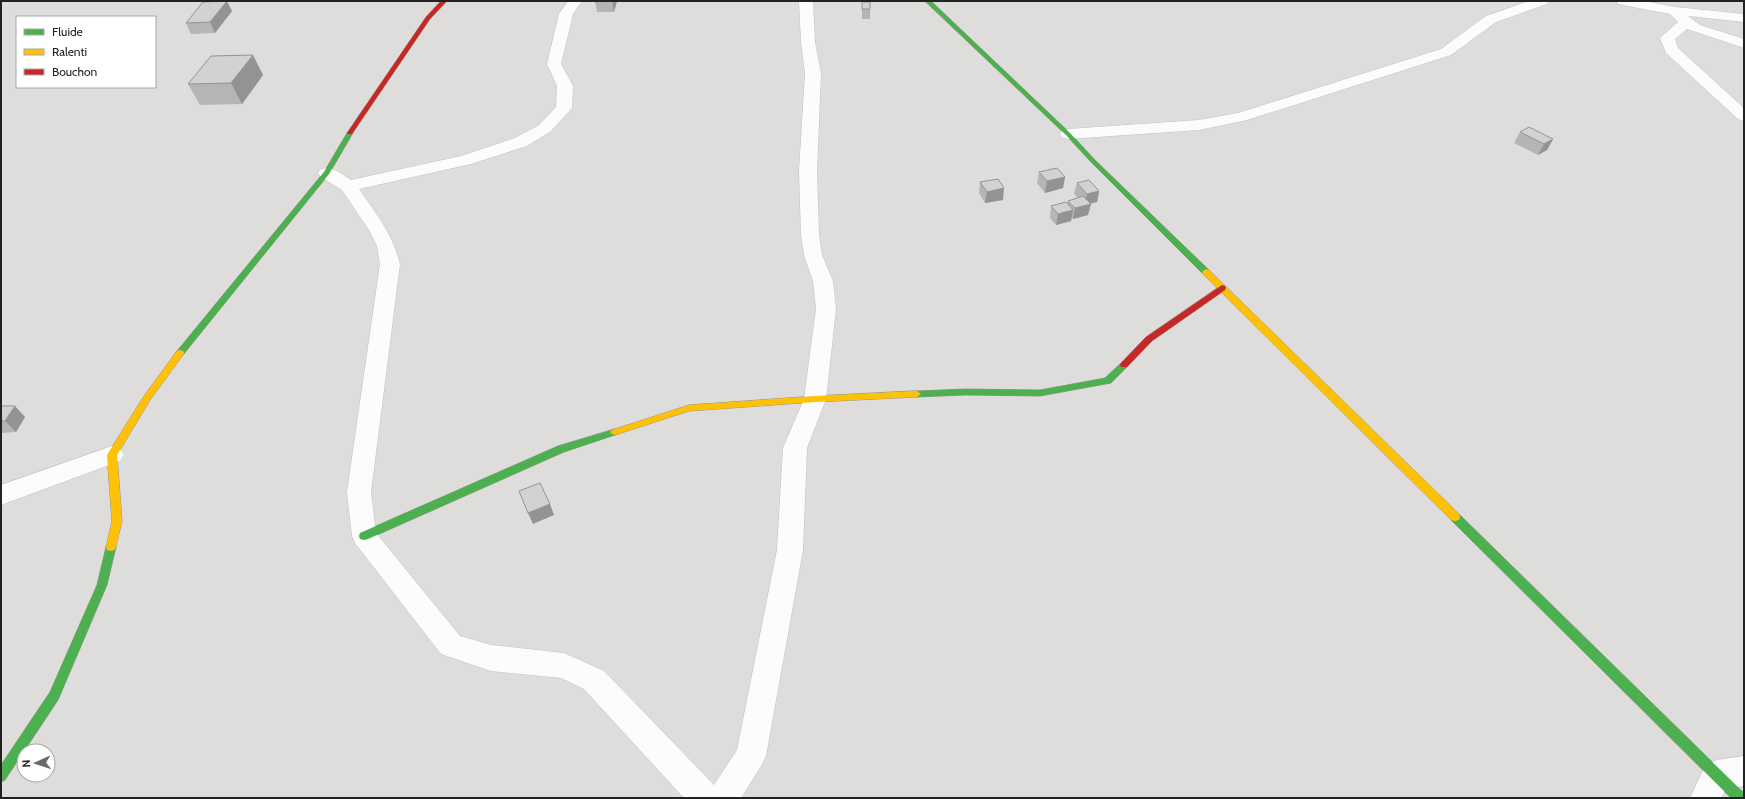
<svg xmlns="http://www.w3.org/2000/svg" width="1745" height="799" font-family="Cabin,sans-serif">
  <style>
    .residential { fill: #dfdddc; fill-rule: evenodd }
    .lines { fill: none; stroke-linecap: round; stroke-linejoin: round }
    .street-casing { stroke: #c3c2c1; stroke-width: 1 }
    .fast-casing { stroke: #989685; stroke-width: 1 }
    .slow-casing { stroke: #989685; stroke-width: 1 }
    .jam-casing { stroke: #989685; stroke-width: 1 }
    .street { fill: #fdfcfc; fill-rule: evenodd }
    .fast { fill: #4caf50; fill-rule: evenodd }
    .slow { fill: #ffc107; fill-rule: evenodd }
    .jam { fill: #c62828; fill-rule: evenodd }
    .wall { fill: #b6b5b3 }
    .shaded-wall { fill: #949392 }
    .building { fill: #d4d2d0; stroke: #949392 }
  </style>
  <rect width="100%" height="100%" fill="#f0edeb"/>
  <!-- residential -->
  <path class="residential" d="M1,1H1744V798H1ZM17,17H155V87H17ZM24,751H48V775H24Z"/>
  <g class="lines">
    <defs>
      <g id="street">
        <path d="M568,1H582L573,14L561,64L573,86L572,108L551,131L527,146L471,164L359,189C377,215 392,233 400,264L371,492L376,533L460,636L491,645L564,653L604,671L714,785L737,750L777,550L783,448L804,399L816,309L813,281L804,255L801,235L799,171L805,73L801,42L799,1H813L815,42L821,73L817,171L819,235L822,255L833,281L836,309L826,399L807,448L803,550L766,756L761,766L741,798H684L584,689L561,678L491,671L441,654L355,543L352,536L347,492L380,264L377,246L369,230L342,190L321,177L318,173L321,169C333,166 341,174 351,180L461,156L515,138L539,125L556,107L557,86L547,64L559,14Z"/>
        <polygon points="1529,1 1549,1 1547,4 1496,22 1451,55 1247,120 1199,130 1068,139 1062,137 1060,134 1062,131 1068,129 1199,120 1238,113 1441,49 1486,16"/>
        <polygon points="1616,1 1644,1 1675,7 1744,14 1744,22 1688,16 1700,25 1744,39 1744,48 1687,29 1675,39 1678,48 1744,108 1744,121 1738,119 1666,53 1660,38 1678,22 1670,14 1623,5 1618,4"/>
        <polygon points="112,446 120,449 124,455 120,461 1,505 1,485"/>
        <polygon points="1744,756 1744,786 1726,788 1721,798 1690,798 1706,764 1717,760"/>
      </g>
      <g id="fast">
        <polygon points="925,1 931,1 1070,133 1095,160 1209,270 1210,272 1209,274 1203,274 1091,162 1066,135"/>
        <polygon points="350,131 353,133 329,174 183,355 177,355 176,353 177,351 324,172 347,133"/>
        <polygon points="1124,362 1128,365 1127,367 1111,383 1040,396 965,395 917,397 913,394 917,391 965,389 1040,390 1105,378 1121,363"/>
        <polygon points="615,429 618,430 620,432 618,434 564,452 368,539 364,540 360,539 359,536 360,533 558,446"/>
        <polygon points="1455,513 1459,514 1744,793 1744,798 1731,798 1451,520 1450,517 1451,514"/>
        <polygon points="111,543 115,544 116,547 107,585 58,700 5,780 1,782 1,765 50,692 97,585 106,547 107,544"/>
      </g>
      <g id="slow">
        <polygon points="1206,269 1209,270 1459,514 1460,517 1459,520 1455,521 1451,520 1203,274 1202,272"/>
        <polygon points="180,350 183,351 184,353 183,355 150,400 117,455 122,521 115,550 111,551 107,550 106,547 112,521 107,455 144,396 177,351"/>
        <polygon points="917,391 921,394 917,397 815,402 689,411 615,435 612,434 610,432 612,430 689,405 815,396"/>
      </g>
      <g id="jam">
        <polygon points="441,1 447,1 430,19 352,134 348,134 347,133 426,17"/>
        <polygon points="1222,285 1225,286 1226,288 1225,290 1152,341 1127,367 1121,367 1120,365 1121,363 1146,337"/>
      </g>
    </defs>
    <!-- street casing -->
    <use href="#street" class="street-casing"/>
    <!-- fast casing -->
    <use href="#fast" class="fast-casing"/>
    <!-- slow casing -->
    <use href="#slow" class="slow-casing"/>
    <!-- jam casing -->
    <use href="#jam" class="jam-casing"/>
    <!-- street -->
    <use href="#street" class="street"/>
    <!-- fast -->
    <use href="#fast" class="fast"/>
    <!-- slow -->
    <use href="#slow" class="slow"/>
    <!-- jam -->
    <use href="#jam" class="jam"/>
  </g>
  <!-- wall -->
  <g class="wall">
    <polygon points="595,1 617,1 614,12 597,12"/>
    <rect x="862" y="2" width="8" height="17"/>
    <polygon points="232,11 215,33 191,34 186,23"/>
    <polygon points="263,75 242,104 200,105 188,84"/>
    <polygon points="1520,132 1553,139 1547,150 1538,155 1514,143"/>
    <polygon points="1039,172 1065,177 1063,188 1045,193 1037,183"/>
    <polygon points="980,182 1003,200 985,203 979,193"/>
    <polygon points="1077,183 1099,191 1097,202 1090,203 1088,215 1073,219 1072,218 1071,221 1056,225 1050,218 1051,206 1067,204 1068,201 1078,198 1074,194"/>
    <polygon points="1,406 25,417 16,432 1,433"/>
  </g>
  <!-- shaded-wall -->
  <g class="shaded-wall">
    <polygon points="227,1 232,11 215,33 210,22"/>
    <polygon points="612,1 617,1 614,12"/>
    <polygon points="253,55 263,75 242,104 231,83"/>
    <polygon points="1553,139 1547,150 1538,155 1544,144"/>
    <polygon points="1065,177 1063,188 1045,193 1047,181"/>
    <polygon points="1004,188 1003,200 985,203 987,192"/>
    <polygon points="1099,191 1097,202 1084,205 1087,194"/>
    <polygon points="1091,204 1088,215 1073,219 1075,208"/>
    <polygon points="1073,210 1071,221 1056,225 1058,214"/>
    <polygon points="15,406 25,417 16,432 5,421"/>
    <polygon points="550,504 554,515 533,524 528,513"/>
  </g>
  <!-- building -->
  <g class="building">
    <polygon points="227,1 210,22 186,23 203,2"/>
    <polygon points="595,1 612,1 595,2"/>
    <rect x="862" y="2" width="8" height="7"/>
    <polygon points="253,55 231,83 188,84 211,56"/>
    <polygon points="1529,127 1553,139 1544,144 1520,132"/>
    <polygon points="1057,168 1065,177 1047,181 1039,172"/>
    <polygon points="998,179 1004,188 987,192 980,182"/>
    <polygon points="1089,180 1099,191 1087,194 1077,183"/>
    <polygon points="1083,196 1091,204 1075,208 1068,201"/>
    <polygon points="1066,202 1073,210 1058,214 1051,206"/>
    <polygon points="1,406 15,406 5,421 1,421"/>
    <polygon points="540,483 550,504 528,513 519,491"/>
  </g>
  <!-- border -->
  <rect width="1745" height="799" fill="none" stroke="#222222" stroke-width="4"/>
  <!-- legend -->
  <rect x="16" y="16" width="140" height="72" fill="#ffffff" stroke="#a7a7a7"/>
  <rect x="24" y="29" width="20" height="6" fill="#4caf50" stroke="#a7a7a7"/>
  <text x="52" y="36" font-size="12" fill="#222222">Fluide</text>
  <rect x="24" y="49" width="20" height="6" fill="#ffc107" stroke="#a7a7a7"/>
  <text x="52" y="56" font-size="12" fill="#222222">Ralenti</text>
  <rect x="24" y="69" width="20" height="6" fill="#c62828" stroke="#a7a7a7"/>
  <text x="52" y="76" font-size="12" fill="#222222">Bouchon</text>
  <!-- north arrow -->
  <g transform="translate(36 763) rotate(267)"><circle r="19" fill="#ffffff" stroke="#a7a7a7"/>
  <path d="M0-3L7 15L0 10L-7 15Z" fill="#6a6968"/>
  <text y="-6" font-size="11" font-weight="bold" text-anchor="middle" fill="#222222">N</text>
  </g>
</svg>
